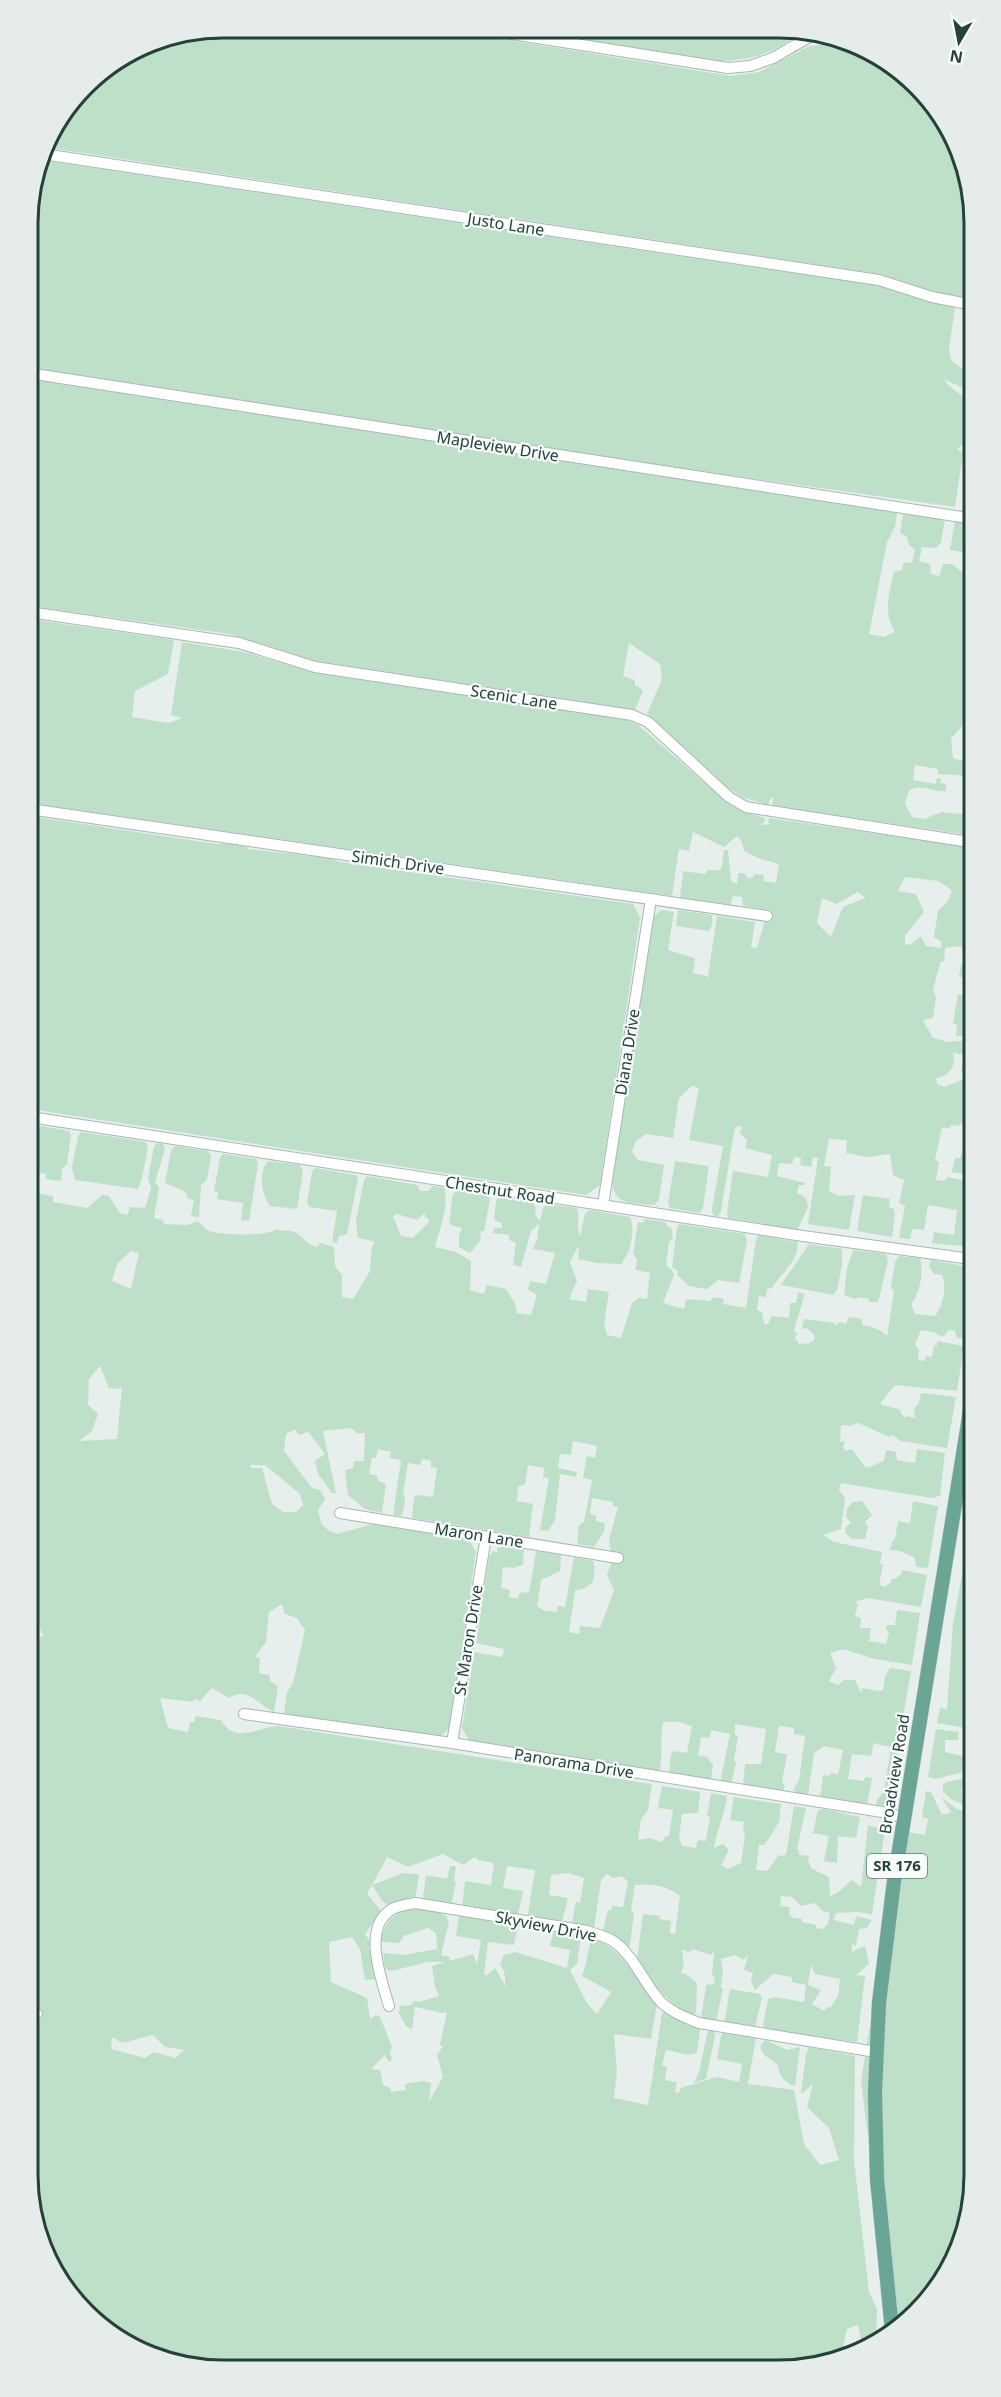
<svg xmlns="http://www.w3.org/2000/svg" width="1001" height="2397" font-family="'Noto Sans',sans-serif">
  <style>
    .green { fill: #bfe0c8; fill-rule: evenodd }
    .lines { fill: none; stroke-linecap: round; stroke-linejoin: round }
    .minor-casing { stroke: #a8b8b2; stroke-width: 12 }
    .major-casing { stroke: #c2cac8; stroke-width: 15 }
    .minor { stroke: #fff; stroke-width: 10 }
    .major { stroke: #6aa596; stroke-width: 14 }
    .labels { text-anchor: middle; stroke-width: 4.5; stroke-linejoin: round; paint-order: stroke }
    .shield { fill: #f7fbf9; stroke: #637a73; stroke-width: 1.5 }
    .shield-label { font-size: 15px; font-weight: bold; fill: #24423a }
    .street-label { font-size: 16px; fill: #24423a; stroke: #f7fbf9 }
    .rim { fill: none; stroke: #24423a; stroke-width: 3 }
  </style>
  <rect width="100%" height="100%" fill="#e6efeb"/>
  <!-- green -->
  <g class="green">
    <polygon points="223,27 433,28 731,76 759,72 809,46 828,44 869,50 916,84 967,172 968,298 939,293 879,274 44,147 47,136 93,76 148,42"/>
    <path d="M518,29L802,31H803C775,53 752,61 716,61Z"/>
    <polygon points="41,160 751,267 841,280 853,279 855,282 871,284 955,308 949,349 951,361 960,367 968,369 968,388 963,388 944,379 948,385 968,400 968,440 957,449 963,453 955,507 700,471 697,472 661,465 660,474 639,462 244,401 241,405 227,401 226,398 28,367 27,210"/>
    <path d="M28,379L897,512L895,527L887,542L869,634L884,637L895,632C883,612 889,594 894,572L902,570L904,562L912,563L915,550L909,545L907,537L900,533L903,514L945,519L941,543L936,548L922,547L919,561L930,564L931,574L939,576L943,564H952L969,577V723L966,721L951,739L953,758L969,763V776L938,774V769L915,765L913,780L936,784L937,778L941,779L940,783L946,784V791C932,793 926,783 909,790L905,803L912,817L924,819L942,812L969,815V835L772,806L773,799L771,797L768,805L742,797L725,786L647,714L662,679L660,664L629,643L623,676L635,680V685L643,690L635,710L316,661L230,634L29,606Z"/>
    <polygon points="955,521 968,523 969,550 961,552 950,550"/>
    <path d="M29,619L174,640L168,674L135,691L132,717L168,723L183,718L171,715L182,642L244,652L315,673L623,719L637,724L730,805L746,813L765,818L764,823L758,825L772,824L768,823L769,818L969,847L970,987L962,985L963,978L959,976L961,966L970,954L960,946L945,948L944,961H941L933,990L936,997L933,1018L923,1020L933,1038L948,1042L970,1040V1074L961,1072L964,1055L953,1053C957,1065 949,1077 936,1078L937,1084L944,1087L965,1079L970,1083V1175L952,1172L955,1158H960L965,1142L966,1125L960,1123L959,1126L951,1125L950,1129L942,1127L935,1160L939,1162L936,1180L944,1181L948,1177L971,1182V1247L932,1243L934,1232L954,1235L957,1210L928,1205L924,1230L912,1229L910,1239L899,1238L905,1206L899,1203L904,1180L893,1175L890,1154L867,1157L846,1153L847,1140L829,1139L824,1166L831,1167L829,1191L839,1196L855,1195L849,1230L808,1224L818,1158L813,1157L811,1167L800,1165L801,1158L794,1157L792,1164L779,1163L777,1176L805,1183L804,1185H799L797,1193L806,1198L808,1207L798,1229L728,1218L727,1212L733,1171L768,1177L772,1155L745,1148L747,1140L740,1133L742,1126L735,1127L721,1211L718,1217L713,1215L712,1209L723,1146L689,1140L699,1088L692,1086L679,1098L673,1138L646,1134L636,1141L632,1152L638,1160L664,1165L659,1199L655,1205C635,1203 615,1207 612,1183L653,917L661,910L674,912L668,950L695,958L693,973L707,976V982L717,916L755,922L751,947L757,948L765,920L770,919L769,910L743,906L742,897L733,896L730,905L680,898L683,871L705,874L707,870H721L724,850H728L731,881L737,884L738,873H745L747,878L753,877L754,874L764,875L763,881L776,883L779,864L758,858L744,851L741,840L737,836L724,847L693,832L689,851L679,849L672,896L29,803ZM905,877L938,881L952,890L948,901L938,911L934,937L941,941V948L926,946L921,936L911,944L905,945V936L924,912L916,894L898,891ZM858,892L865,898L843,907L831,937L817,923L822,898L836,904Z"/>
    <polygon points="29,816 217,844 244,842 248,849 329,858 340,862 633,904 640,918 600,1185 586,1195 30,1109"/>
    <polygon points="678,910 712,915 712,925 709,931 676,926"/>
    <polygon points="958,994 965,996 970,1000 970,1033 962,1036 956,1036 957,1025 953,1024"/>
    <polygon points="41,1126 69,1131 71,1135 67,1164 62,1169 61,1181 46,1179 46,1174 30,1171 37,1129"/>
    <polygon points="81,1132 146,1142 148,1147 142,1178 138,1189 75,1180 72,1168 78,1136"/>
    <path d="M157,1143L163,1144L165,1149L155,1182L159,1188L154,1218L163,1220L164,1224L188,1225L198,1221C201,1224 205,1229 209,1231C221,1235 267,1237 276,1229C283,1232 289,1229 296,1233C304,1237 307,1245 317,1247L320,1243L334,1247L335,1266L342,1275V1297L353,1299L370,1271L372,1245L375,1244L373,1241L358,1238L356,1221L364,1180L367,1176L417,1185L420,1191H429L432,1186L444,1188C450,1205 439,1230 435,1247L456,1252L471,1261L470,1290L484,1294L487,1285L506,1289L515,1304L517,1313L531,1315L537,1295L528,1290L530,1281L546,1284L555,1253L533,1249L537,1240L539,1224L531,1231L521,1267L513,1265L516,1243L509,1240V1235L493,1233L494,1228H502V1223L494,1220L496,1201L499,1197L533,1202L536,1208L535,1215L540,1221L543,1208L547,1204L577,1208C580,1218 576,1227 580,1236L585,1214L589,1210L630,1217C634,1225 632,1241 629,1251C627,1255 624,1258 622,1264L597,1263L578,1259L579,1245L570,1262L577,1281L569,1299L586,1302L588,1289L609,1292L604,1324L607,1335L621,1338L632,1303L639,1298L647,1299L650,1273L635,1270L637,1260L633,1253L638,1222L642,1223L645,1219L665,1222L668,1227H671L673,1238L669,1242L666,1265L672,1270L674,1275L663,1303L684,1309L686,1299L710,1301L713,1297L724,1299L723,1304L746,1308L756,1240L758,1235L797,1242C801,1259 780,1274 772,1288L767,1289L766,1297L759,1296L757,1310L762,1312L764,1324H768L772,1316L789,1318L790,1303H796L798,1292L804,1294C802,1308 796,1319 794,1332L798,1333L795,1338L799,1344L803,1343L807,1345L815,1339L814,1334L806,1328L802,1329L804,1319L835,1323V1326L840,1322L846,1324L849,1317L862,1319V1325C873,1327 880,1329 887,1336L894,1292L891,1287L895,1262L899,1256L920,1258C924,1272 920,1293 911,1304L915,1314L935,1316C943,1305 947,1289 942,1275L934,1274L929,1267L931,1260L965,1266L971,1270V1306L965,1339L957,1338L955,1331L949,1330L944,1336L937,1335V1333L921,1330L915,1344L919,1351L918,1360L925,1361L926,1356L932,1357L934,1345L937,1346V1341L964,1346L957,1391L895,1385L881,1402V1405L899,1409L904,1418L906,1416L915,1418L914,1408L919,1403L921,1393L956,1397L947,1448L900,1441L893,1435L890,1437C877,1433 869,1426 857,1423L851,1426L842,1425L841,1427L840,1441L845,1442L843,1447L845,1451L852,1449L866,1468L884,1461L886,1451L888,1450L896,1452L897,1460L915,1463L917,1449L945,1453L940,1496L931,1498L841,1483L839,1490L845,1498L841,1529L823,1535L834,1542L882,1552L880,1563L883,1564L879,1585L886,1587L887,1584H890L891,1579H895L902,1573V1570L927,1575L921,1607L868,1598L854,1602L858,1604L855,1616L861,1618L860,1628H871L869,1641L886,1644L889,1632L886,1630L887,1625H895L897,1610L920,1613L912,1665L875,1659L843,1649L830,1653L836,1668L829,1681L838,1685L844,1680H855L861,1693L862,1688L879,1691L883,1690L885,1677L890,1668L911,1671L888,1805L876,1806L877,1800L884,1791L891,1747L876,1744L874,1742L871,1756L852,1754L848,1779L864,1781L865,1777L872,1778L867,1805L820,1798L823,1775L830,1776L831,1773L838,1774L843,1750L824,1746L814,1753L808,1796L795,1794L794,1788L799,1780L805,1736L794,1734V1728L779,1726L775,1752L787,1754L782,1782L785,1786L782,1792L743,1786L745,1764H761L766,1729L735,1724V1735L738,1736L734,1760L736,1763L731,1785L720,1783L730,1734L711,1730L710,1738L701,1737L698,1755L707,1757L713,1765L711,1781L669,1774L671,1754L674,1751L687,1753L692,1726L679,1722H663C660,1740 663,1756 659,1773L469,1741L462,1728L474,1652L502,1657L504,1649L476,1643L489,1557L493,1551L498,1553L497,1548L504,1546L524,1549L523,1565L513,1568L503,1567L501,1588L510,1590L509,1597L518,1599L520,1592L529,1593L536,1551L561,1555L560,1571L541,1580L537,1606L545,1611L557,1612L558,1606L565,1607L574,1557L593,1561L595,1567L593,1582L585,1588L575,1591L569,1632L579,1634L580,1626L600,1628L614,1590L607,1575L615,1552L611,1551L609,1540L618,1507L613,1506V1502L592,1498L590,1514L596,1516V1521L605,1523L604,1532L594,1547L577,1544L579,1525L584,1522L592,1480L583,1478L587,1456L595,1458L597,1446L573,1441L571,1455L560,1454L558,1468L577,1472L576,1477L560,1474L555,1520L548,1531L540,1530L549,1478L543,1477L544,1468L528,1465L525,1484L518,1487L517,1501L533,1504L529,1537L412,1518L414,1497L418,1495L433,1497L437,1468L431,1467V1461L422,1459L420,1465L408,1463L403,1493C407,1499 404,1509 401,1516L393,1515L401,1460L390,1458L391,1452L378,1449L376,1458H372L369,1474L377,1476L378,1481L386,1484L382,1513L365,1509L348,1495L345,1470L353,1468L354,1461H364L365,1433H357L351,1428L323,1431L336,1493H332L318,1474L315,1461L325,1454L308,1432L299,1435L295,1429L286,1434L284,1451L312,1488L320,1490L325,1499L318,1510L321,1523L328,1530L337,1534L373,1524L459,1538L471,1543L476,1552L450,1726C445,1734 441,1737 431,1737L284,1714L287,1692L293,1683L305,1630L297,1618L285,1614L282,1604L269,1612L266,1642L255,1657L260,1658L259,1673L270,1675V1681L278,1686L274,1712C259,1705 247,1686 229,1698L212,1688L200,1701L194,1699L193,1702L160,1698L168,1728L188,1732L190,1722H194L196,1716L221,1720C235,1745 257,1727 278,1726L652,1784L648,1810L641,1819L638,1840L650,1838L662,1842L666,1836H669L673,1810L658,1808L662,1786L700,1792L698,1813L682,1814L679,1838L682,1846L696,1848L698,1840L706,1841L710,1817L707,1816L711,1793L727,1796C725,1814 717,1829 714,1848L723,1844L729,1850L721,1865L728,1869L741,1863L745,1835L743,1830L744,1822L730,1820L734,1797L781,1804L779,1822C774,1829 771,1837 764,1845H759L756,1870L767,1871L778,1856L786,1855L794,1806L806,1808L797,1849L799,1850V1855L809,1856L808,1861L812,1869L829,1877L830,1896L837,1893L852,1880L861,1887L868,1825L885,1830L872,1914L857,1912L836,1913L834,1920L854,1925L856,1916L872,1920L867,1928L859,1929L856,1946L852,1943V1952L865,1946L869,1964L856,1975L865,1976L857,2042L765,2030L763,2025L768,1999L774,1997L804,2002L806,1985L792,1982V1977L773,1974L755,1990L751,1981L753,1973L744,1970L748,1955L743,1960L735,1955L721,1959L723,1973L721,1986H719L723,1988L716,2022L701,2019L706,1985L714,1984L715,1978L712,1975L714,1954L712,1952V1955L692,1949L691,1952L682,1950L684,1965L681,1973L686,1974L697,1983L696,2012L693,2016C664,2000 655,1987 637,1960L643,1914L660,1916L659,1919L671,1921L670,1933L675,1934L680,1896C667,1886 652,1883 635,1885L631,1911L634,1913L630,1945L628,1948L604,1933L603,1930L608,1910H611L612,1906L623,1907L628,1882L622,1876L613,1878L607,1874L601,1880L594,1928L592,1929L572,1922L576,1902L580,1903L584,1878L568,1873L551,1875L549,1895L568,1898L562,1922L529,1917L528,1914L535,1870L507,1866L503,1888L523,1891L518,1915L462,1907L465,1881L491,1885L494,1863L478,1860L475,1857L463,1865L443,1854L408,1867L387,1857L372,1885L403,1873L419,1874L415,1900L389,1906L382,1901L372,1885L367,1893L381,1911L365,1934L372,1944L368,1949H370L376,1979L365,1980L360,1949L352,1937L329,1942L331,1982L367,1998L370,2019L376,2015L380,2017L392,2047L390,2053L392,2059L389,2062L385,2055L371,2069L380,2070L383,2085L390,2088L391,2092L406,2090L405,2084L423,2081L431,2083L429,2102L443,2077L437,2055L443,2046L440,2045L447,2012L443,2013L415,2007L412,2029L406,2026L399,2013L400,2006L411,2005L414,2001L419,2002L439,1996L435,1987L432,1966L446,1962H427L392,1971L385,1969L383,1953L404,1955L437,1949L436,1933L428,1928L404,1936L399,1943L380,1942C387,1907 417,1901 446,1916L449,1922L441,1955L450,1957L449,1961L473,1954L477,1964L481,1940L456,1936L459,1915L518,1925L514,1945L488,1942L484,1973L486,1976L495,1968L506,1987L504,1971L500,1964L504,1955L515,1952L567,1968L570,1950L550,1946L553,1934L556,1930L581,1937L577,1964L570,1970L587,2003L597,2014L611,1992L582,1976C587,1964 587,1950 592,1939C623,1947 637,1981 657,2004L651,2039L614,2034L617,2071L614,2098L648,2105L662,2013L666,2012L688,2025L700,2029L697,2053L688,2055L666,2050L662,2065L667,2067L665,2080L677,2082L675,2092L679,2093L681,2088L717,2077L739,2082L742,2064L717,2059L721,2036L723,2033L756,2038L748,2084L794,2090L804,2144L820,2165L839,2160L829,2128L807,2107L813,2084L801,2094L806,2054L809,2047L855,2056L854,2160L869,2292L877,2309L876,2344L863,2349L858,2325L847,2329L841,2358L829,2363L185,2366L136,2350L85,2313L34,2225L32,1638L44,1636L32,1615L30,1192L53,1196V1202L87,1208L102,1195L109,1196L120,1213L127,1215L130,1207L145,1208L151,1188L148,1178L154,1147ZM425,1213V1217L428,1218L429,1222L413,1238L401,1236L393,1216L397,1214L417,1220ZM131,1251L139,1253L131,1289L112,1281L117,1264ZM100,1366L109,1388L116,1389L122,1387L117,1439L79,1441L92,1431L98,1414L88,1405L89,1379ZM250,1465H265L300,1494L303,1505L296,1512H283L272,1504L262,1468H251ZM781,1896L792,1897L801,1906L815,1903L822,1911L830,1913L828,1924L823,1929L816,1928V1925L802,1922V1919L793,1918L789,1914L790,1907L780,1906ZM811,1965L815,1974L840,1979L838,1996L830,2008L827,2007L824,2011L812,2004L821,1990L808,1985ZM153,2035L165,2047L184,2050L175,2058L154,2052L145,2058L111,2049L112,2037L122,2043Z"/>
    <polygon points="175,1146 208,1151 211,1156 207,1180 201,1185 199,1217 191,1216 194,1200 187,1198 186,1192 165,1183 171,1150"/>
    <polygon points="223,1154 256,1159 258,1164 249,1221 241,1220 243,1203 217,1199 218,1192 214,1191 220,1158"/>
    <path d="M268,1161L300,1165L303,1171L297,1209L270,1206C261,1192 258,1174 268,1161Z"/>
    <polygon points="675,1161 709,1166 703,1208 699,1213 670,1208 668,1203"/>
    <polygon points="315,1168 356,1175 358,1179 347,1234 338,1237 337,1243 332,1242 337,1211 309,1207 307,1202 312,1172"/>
    <polygon points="458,1190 488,1195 490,1200 484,1231 481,1231 480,1241 470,1253 459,1247 459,1235 462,1228 453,1226 449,1222 453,1194"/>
    <polygon points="863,1195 890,1199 889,1207 893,1208 895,1213 892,1237 857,1231"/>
    <polygon points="679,1224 745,1234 747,1241 739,1283 718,1280 707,1289 689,1286 677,1275 678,1271 672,1267 677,1228"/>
    <polygon points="809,1244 842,1249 842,1265 837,1291 835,1291 834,1295 781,1285"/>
    <polygon points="853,1250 886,1254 888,1261 878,1302 869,1302 869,1299 858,1297 856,1299 844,1295 847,1268"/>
    <polygon points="862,1501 872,1515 865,1522 868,1527 865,1539 853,1539 846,1534 845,1528 851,1523 846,1517 847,1509 852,1502"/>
    <polygon points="913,1501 938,1506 928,1568 916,1567 915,1558 900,1551 890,1550 892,1541 895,1539 898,1521 910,1523"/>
    <polygon points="972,1520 972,1729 937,1723 940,1708 947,1709 953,1624"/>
    <polygon points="936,1729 959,1732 958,1740 945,1740 945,1752 970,1758 972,1755 972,1770 935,1779 928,1777"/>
    <polygon points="972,1777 972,1782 966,1781 961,1789 963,1799 972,1800 972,1808 951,1799 943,1792 943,1785 947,1782"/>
    <polygon points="926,1791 931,1792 942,1815 951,1812 941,1797 957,1809 972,1814 974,2187 959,2249 926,2303 892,2330 861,2081 901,1831 925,1835 928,1819 922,1817"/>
    <polygon points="824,1809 860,1817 856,1838 838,1836 837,1863 824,1861 829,1836 813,1833 818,1810"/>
    <polygon points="450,1866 456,1866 454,1881 456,1882 451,1905 424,1901 423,1898 426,1875 447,1879"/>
    <polygon points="730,1989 760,1994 762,1997 755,2028 724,2024"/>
    <polygon points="709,2030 714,2031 715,2036 706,2079 694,2083 699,2072 707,2034"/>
    <path d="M765,2040L788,2050L800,2047L795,2086C784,2083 779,2075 778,2065L763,2054L760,2046Z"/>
  </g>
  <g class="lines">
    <defs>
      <g id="minor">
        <polyline points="480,29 728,68 750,66 773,58 811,36 841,39"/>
        <polyline points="43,154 879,280 932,297 968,304"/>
        <polyline points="28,373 968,518"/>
        <polyline points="29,612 239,643 315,667 632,715 648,722 729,797 746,807 969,842"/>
        <polyline points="29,809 767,916"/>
        <polyline points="30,1117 803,1236 971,1259"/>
        <polyline points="603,1205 651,899"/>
        <polyline points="340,1513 618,1558"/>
        <polyline points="244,1714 452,1743 888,1813 904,1818"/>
        <polyline points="452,1743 486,1537"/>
        <path d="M389,2006C382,1981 363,1932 388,1912C394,1906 406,1905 415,1903L587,1931C595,1934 605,1936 613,1941C635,1956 644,1985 662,2003C673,2013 685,2017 699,2023L876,2052"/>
        <polyline points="33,2016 37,2014"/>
      </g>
      <polyline id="major" points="892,2330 877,2179 875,2092 879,2003 894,1881 971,1405"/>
    </defs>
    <!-- minor casing -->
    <use href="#minor" class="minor-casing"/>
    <!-- major casing -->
    <use href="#major" class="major-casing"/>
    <!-- minor -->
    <use href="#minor" class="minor"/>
    <!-- major -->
    <use href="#major" class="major"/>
  </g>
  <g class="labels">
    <!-- shield labels -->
    <rect class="shield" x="867" y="1854" width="60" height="24" rx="4.5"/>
    <g class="shield-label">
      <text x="897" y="1871">SR 176</text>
    </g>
    <!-- street labels -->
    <g class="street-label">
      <text transform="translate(506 224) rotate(9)" y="6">Justo Lane</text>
      <text transform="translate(498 446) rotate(9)" y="6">Mapleview Drive</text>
      <text transform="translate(514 697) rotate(9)" y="6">Scenic Lane</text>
      <text transform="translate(398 862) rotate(8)" y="6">Simich Drive</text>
      <text transform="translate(627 1052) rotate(-81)" y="6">Diana Drive</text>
      <text transform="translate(500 1190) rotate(9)" y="6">Chestnut Road</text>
      <text transform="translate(479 1535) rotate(9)" y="6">Maron Lane</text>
      <text transform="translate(468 1640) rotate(-81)" y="6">St Maron Drive</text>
      <text transform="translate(574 1763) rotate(9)" y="6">Panorama Drive</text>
      <text transform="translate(894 1774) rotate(-81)" y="6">Broadview Road</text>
      <text transform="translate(546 1926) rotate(11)" y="6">Skyview Drive</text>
    </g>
  </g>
  <!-- crop -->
  <path d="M0 0H1001V2397H0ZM223 38H779A185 185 0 0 1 964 223V2175A185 185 0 0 1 779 2360H223A185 185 0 0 1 38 2175V223A185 185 0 0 1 223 38Z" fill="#e6ecea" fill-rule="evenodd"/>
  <path class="rim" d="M223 38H779A185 185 0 0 1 964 223V2175A185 185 0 0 1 779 2360H223A185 185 0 0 1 38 2175V223A185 185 0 0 1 223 38Z"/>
  <!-- north arrow -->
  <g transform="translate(959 42) rotate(190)" stroke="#f7fbf9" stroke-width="4.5" paint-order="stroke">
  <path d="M0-4.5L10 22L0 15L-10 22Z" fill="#24423a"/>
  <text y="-9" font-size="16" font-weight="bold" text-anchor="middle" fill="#24423a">N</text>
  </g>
</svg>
